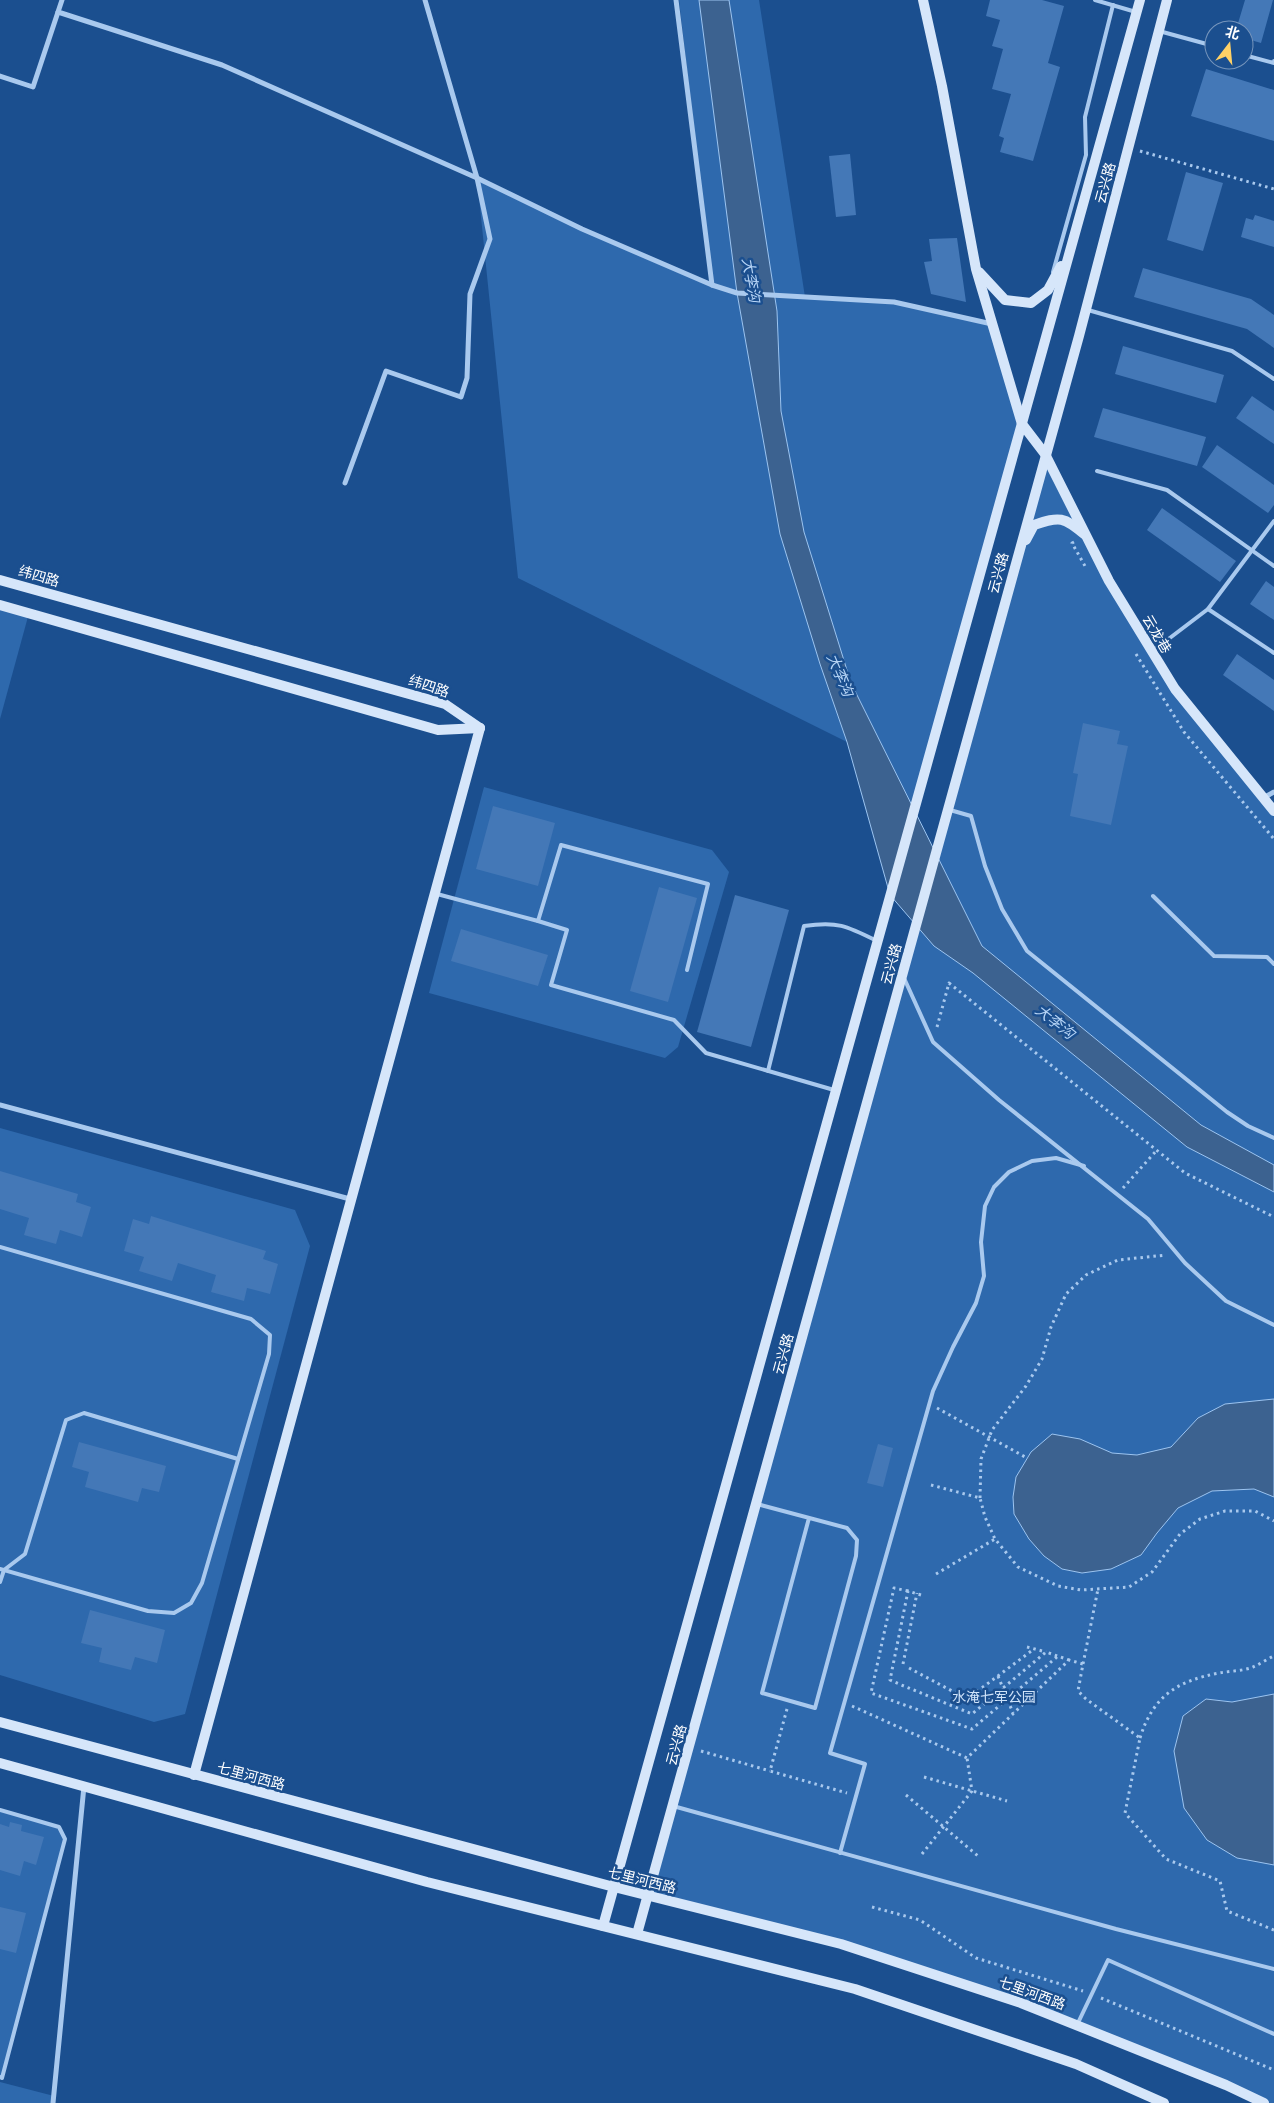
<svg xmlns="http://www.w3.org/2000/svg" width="1274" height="2103" font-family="Poppins,'Noto Sans SC',sans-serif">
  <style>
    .green { fill: #2e69ad }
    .water { fill: #3c6290; stroke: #9cc4f0 }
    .building { fill: #4478b7 }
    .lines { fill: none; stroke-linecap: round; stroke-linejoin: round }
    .path { stroke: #a9c9ee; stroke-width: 3; stroke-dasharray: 2.5 4; stroke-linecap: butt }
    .lane { stroke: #a9c9ee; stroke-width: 4 }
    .street { stroke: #a9c9ee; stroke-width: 5 }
    .secondary { stroke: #d6e6fa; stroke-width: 10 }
    .labels { text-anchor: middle; stroke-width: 5; stroke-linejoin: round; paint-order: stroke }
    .street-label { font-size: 14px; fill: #fff; stroke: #1b4f8f }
    .park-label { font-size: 14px; fill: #cfe3fa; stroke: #1b4f8f }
    .water-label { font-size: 15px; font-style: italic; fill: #b5d3f5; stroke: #1b4f8f }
  </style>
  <rect width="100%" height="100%" fill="#1b4f8f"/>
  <!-- green -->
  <g class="green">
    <polygon points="679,0 759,0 805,297 894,302 992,324 1022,424 890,895 847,742 518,578 477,178 582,229 712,285"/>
    <polygon points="1045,454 1076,513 1175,689 1274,811 1274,2103 1264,2103 1021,2003 841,1944 649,1896"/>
    <polygon points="0,605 29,613 0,719"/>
    <polygon points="484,787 712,850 729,872 678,1047 665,1058 429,993"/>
    <polygon points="0,1128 295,1210 310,1246 185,1714 154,1722 0,1675"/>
    <polygon points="0,1810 59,1827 65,1839 2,2078 0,2077"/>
    <polygon points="0,2082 54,2096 53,2103 0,2103"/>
  </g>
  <!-- water -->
  <g class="water">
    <polygon points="699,0 729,0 777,311 781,411 804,532 851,683 982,946 1201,1125 1274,1165 1274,1192 1187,1147 973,973 934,946 890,895 847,742 820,664 780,534 737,293"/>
    <polygon points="1274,1399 1274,1497 1254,1489 1212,1491 1178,1508 1157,1533 1141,1555 1111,1569 1082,1573 1062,1569 1044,1556 1029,1539 1014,1514 1013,1497 1016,1477 1031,1452 1052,1434 1080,1439 1112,1453 1137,1455 1171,1447 1198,1418 1225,1404"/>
    <polygon points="1274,1694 1274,1865 1237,1858 1207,1840 1184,1808 1174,1751 1183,1716 1206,1699 1232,1702"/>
  </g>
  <!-- building -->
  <g class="building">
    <polygon points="990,0 1042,0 1064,6 1048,63 1060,67 1033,161 1000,152 1004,138 999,136 1011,94 992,89 1003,49 992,46 1000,20 986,16"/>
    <polygon points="1245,0 1273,0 1261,43 1244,38 1244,30 1236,30"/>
    <polygon points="1206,69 1274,90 1274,141 1191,116"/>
    <polygon points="850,154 856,215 836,217 829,156"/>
    <polygon points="1186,172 1223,183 1203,251 1167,240"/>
    <polygon points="1255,215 1274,221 1274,247 1241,237 1246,218 1253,220"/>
    <polygon points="957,238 966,302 931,294 924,262 932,261 929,239"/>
    <polygon points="1143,268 1251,299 1274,315 1274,348 1247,329 1134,297"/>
    <polygon points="1123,346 1224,375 1216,403 1115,374"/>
    <polygon points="1252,396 1274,411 1274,444 1236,418"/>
    <polygon points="1103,408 1206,437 1197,466 1094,437"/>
    <polygon points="1217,445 1274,485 1274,505 1268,513 1202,467"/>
    <polygon points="1162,508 1236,561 1220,582 1147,530"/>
    <polygon points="1266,581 1274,587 1274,620 1250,604"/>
    <polygon points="1237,654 1274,680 1274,711 1223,675"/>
    <polygon points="1083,723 1120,731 1117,744 1128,746 1111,825 1070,816 1078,774 1073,773"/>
    <polygon points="493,806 555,823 538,886 476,869"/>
    <polygon points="659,887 697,898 668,1002 630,991"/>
    <polygon points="735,895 789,910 751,1047 697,1032"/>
    <polygon points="461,929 548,955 538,986 451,961"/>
    <polygon points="0,1171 78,1194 76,1202 91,1207 82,1237 60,1230 56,1244 24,1235 29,1218 0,1209"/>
    <polygon points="151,1216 266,1251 263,1259 278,1264 270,1294 247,1288 244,1301 211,1292 216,1275 178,1263 172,1281 139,1271 144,1257 124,1251 133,1219 149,1224"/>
    <polygon points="79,1442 166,1466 159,1492 142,1488 138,1502 85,1487 89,1472 72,1467"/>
    <polygon points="878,1444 893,1448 883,1487 867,1483"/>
    <polygon points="90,1610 165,1630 157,1663 135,1657 131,1670 99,1662 102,1648 81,1643"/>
    <polygon points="10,1822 22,1825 21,1831 44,1837 36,1865 24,1861 20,1876 0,1870 0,1824 9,1827"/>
    <polygon points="0,1907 26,1913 16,1953 0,1949"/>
  </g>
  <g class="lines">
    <!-- path -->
    <g class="path">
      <polyline points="1140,151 1274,189"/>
      <polyline points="1074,542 1072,543 1085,566"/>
      <polyline points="1136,654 1184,732 1274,839"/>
      <polyline points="937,1027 949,983 1185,1173 1274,1217"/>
      <polyline points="1123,1188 1157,1150"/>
      <polyline points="937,1408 1027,1458"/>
      <polyline points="931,1485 980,1498 985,1517 995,1539"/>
      <polyline points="980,1498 981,1459 992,1430 1026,1386 1042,1359 1051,1327 1066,1294 1086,1275 1118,1260 1166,1255"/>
      <polyline points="936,1574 995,1539 1018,1567 1058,1586 1081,1590 1129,1587 1152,1572 1180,1534 1200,1519 1225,1511 1255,1511 1274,1521"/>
      <polyline points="908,1591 894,1588 871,1693 972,1729 1058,1656"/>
      <polyline points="921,1595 908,1591 890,1680 899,1684 972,1714 1046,1652 1069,1660"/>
      <polyline points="1027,1647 1046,1652"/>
      <polyline points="903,1664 917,1593"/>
      <polyline points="1083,1664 1098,1589"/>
      <polyline points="909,1668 967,1699 1034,1649"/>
      <polyline points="998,1676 1013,1713"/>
      <polyline points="852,1706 967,1758 1069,1660 1083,1664 1078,1691 1086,1699 1140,1738 1125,1813 1166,1859 1220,1881 1227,1911 1274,1930"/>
      <polyline points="787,1709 770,1771 847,1793"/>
      <path d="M1140,1738C1153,1696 1177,1681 1219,1673C1230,1671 1243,1671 1253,1667C1260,1664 1267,1659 1274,1656"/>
      <polyline points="701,1751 770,1771"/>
      <polyline points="924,1777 1007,1801"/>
      <polyline points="906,1795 978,1856"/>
      <polyline points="922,1854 972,1791 967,1758"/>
      <polyline points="872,1907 920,1920 976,1958 1083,1991"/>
      <polyline points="1101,1998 1274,2070"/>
    </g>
    <!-- lane -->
    <g class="lane">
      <polyline points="1095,0 1136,12"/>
      <polyline points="1159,31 1214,46"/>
      <polyline points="1244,55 1274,63 1274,61"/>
      <polyline points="1053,272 1086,155 1085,117 1113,5"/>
      <polyline points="1088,310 1232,351 1274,379"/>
      <polyline points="1097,471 1167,490 1274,566"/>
      <polyline points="1208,609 1274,653"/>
      <polyline points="1154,650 1208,609 1274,521"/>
      <polyline points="950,810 971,816 985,866 1002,909 1027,951 1227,1112 1248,1126 1274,1138"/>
      <polyline points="437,894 538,921 561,845 708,884 687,970"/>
      <polyline points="1153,896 1214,956 1267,957 1274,964"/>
      <polyline points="538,921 567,930 551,985 674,1020 706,1053 834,1090"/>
      <polyline points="904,978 933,1042 999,1100 1148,1219 1185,1263 1226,1301 1274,1325"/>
      <path d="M768,1071L804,926C838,921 847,926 877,941"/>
      <polyline points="0,1247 251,1319 270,1335 269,1354 202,1583 191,1603 174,1613 148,1611 0,1569"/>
      <polyline points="757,1504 847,1528 857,1540 856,1556 815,1708 762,1693 809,1518"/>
      <polyline points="0,1582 4,1570 25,1554 66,1420 84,1413 238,1459"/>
      <polyline points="673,1806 1116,1929 1274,1969"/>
      <polyline points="0,1810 59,1827 65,1839 2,2078 0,2077"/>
      <polyline points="840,1853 865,1764 830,1753 933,1391 953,1347 976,1303 984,1276 981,1242 985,1206 994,1187 1009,1172 1032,1161 1056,1158 1084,1166"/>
      <polyline points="1077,2025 1108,1960 1274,2034"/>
    </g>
    <!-- street -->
    <g class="street">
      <polyline points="62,0 58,12 222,65 477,178 490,239 470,294 467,378 461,397 386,371 345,483"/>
      <polyline points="425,0 477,178 582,229 712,285 737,293 894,302 992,324"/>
      <polyline points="676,0 712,285"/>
      <polyline points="0,76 33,87 58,12"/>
      <polyline points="1263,798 1274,792"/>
      <polyline points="0,1105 350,1199"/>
      <polyline points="53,2103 84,1786"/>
    </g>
    <!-- secondary -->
    <g class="secondary">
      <polyline points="923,0 942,86 976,269 1022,424 1045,454 1109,581 1175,689 1274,811"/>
      <polyline points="979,272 1005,300 1031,303 1048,290 1061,266"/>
      <path d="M1026,540L1034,525C1060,516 1064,517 1084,534"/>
      <polyline points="0,580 445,704 480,728"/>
      <polyline points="0,605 438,730 480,728"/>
      <polyline points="0,1722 614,1887 841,1944 1021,2003 1226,2085 1264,2103"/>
      <polyline points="0,1763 427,1882 855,1989 1076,2064 1164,2103"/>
      <polyline points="194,1775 480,728"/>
      <polyline points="603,1926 1140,0"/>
      <polyline points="637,1934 1079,336 1167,0"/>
    </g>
  </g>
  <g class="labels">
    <!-- street labels -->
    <g class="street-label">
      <text transform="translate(1105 183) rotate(-75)" y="5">云兴路</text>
      <text transform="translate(998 573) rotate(-75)" y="5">云兴路</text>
      <text transform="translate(39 576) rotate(16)" y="5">纬四路</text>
      <text transform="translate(1157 634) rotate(59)" y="5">云龙巷</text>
      <text transform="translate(429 686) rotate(18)" y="5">纬四路</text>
      <text transform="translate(891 964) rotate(-75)" y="5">云兴路</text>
      <text transform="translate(783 1354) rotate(-75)" y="5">云兴路</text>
      <text transform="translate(676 1745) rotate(-75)" y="5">云兴路</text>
      <text transform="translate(251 1776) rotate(15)" y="5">七里河西路</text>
      <text transform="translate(642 1880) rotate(14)" y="5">七里河西路</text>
      <text transform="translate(1032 1993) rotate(20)" y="5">七里河西路</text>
    </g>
    <!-- park labels -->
    <g class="park-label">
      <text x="994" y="1702">水淹七军公园</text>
    </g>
    <!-- water labels -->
    <g class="water-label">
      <text transform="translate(751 280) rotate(80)" y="5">大李沟</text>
      <text transform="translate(840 675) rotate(67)" y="5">大李沟</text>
      <text transform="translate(1055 1022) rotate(38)" y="5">大李沟</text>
    </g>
  </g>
  <!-- north arrow -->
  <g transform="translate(1229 45) rotate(16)"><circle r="24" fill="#1b4f8f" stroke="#7695bc"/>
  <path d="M0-4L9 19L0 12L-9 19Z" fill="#ffd166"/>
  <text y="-8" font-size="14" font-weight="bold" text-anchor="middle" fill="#ffffff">北</text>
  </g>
</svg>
